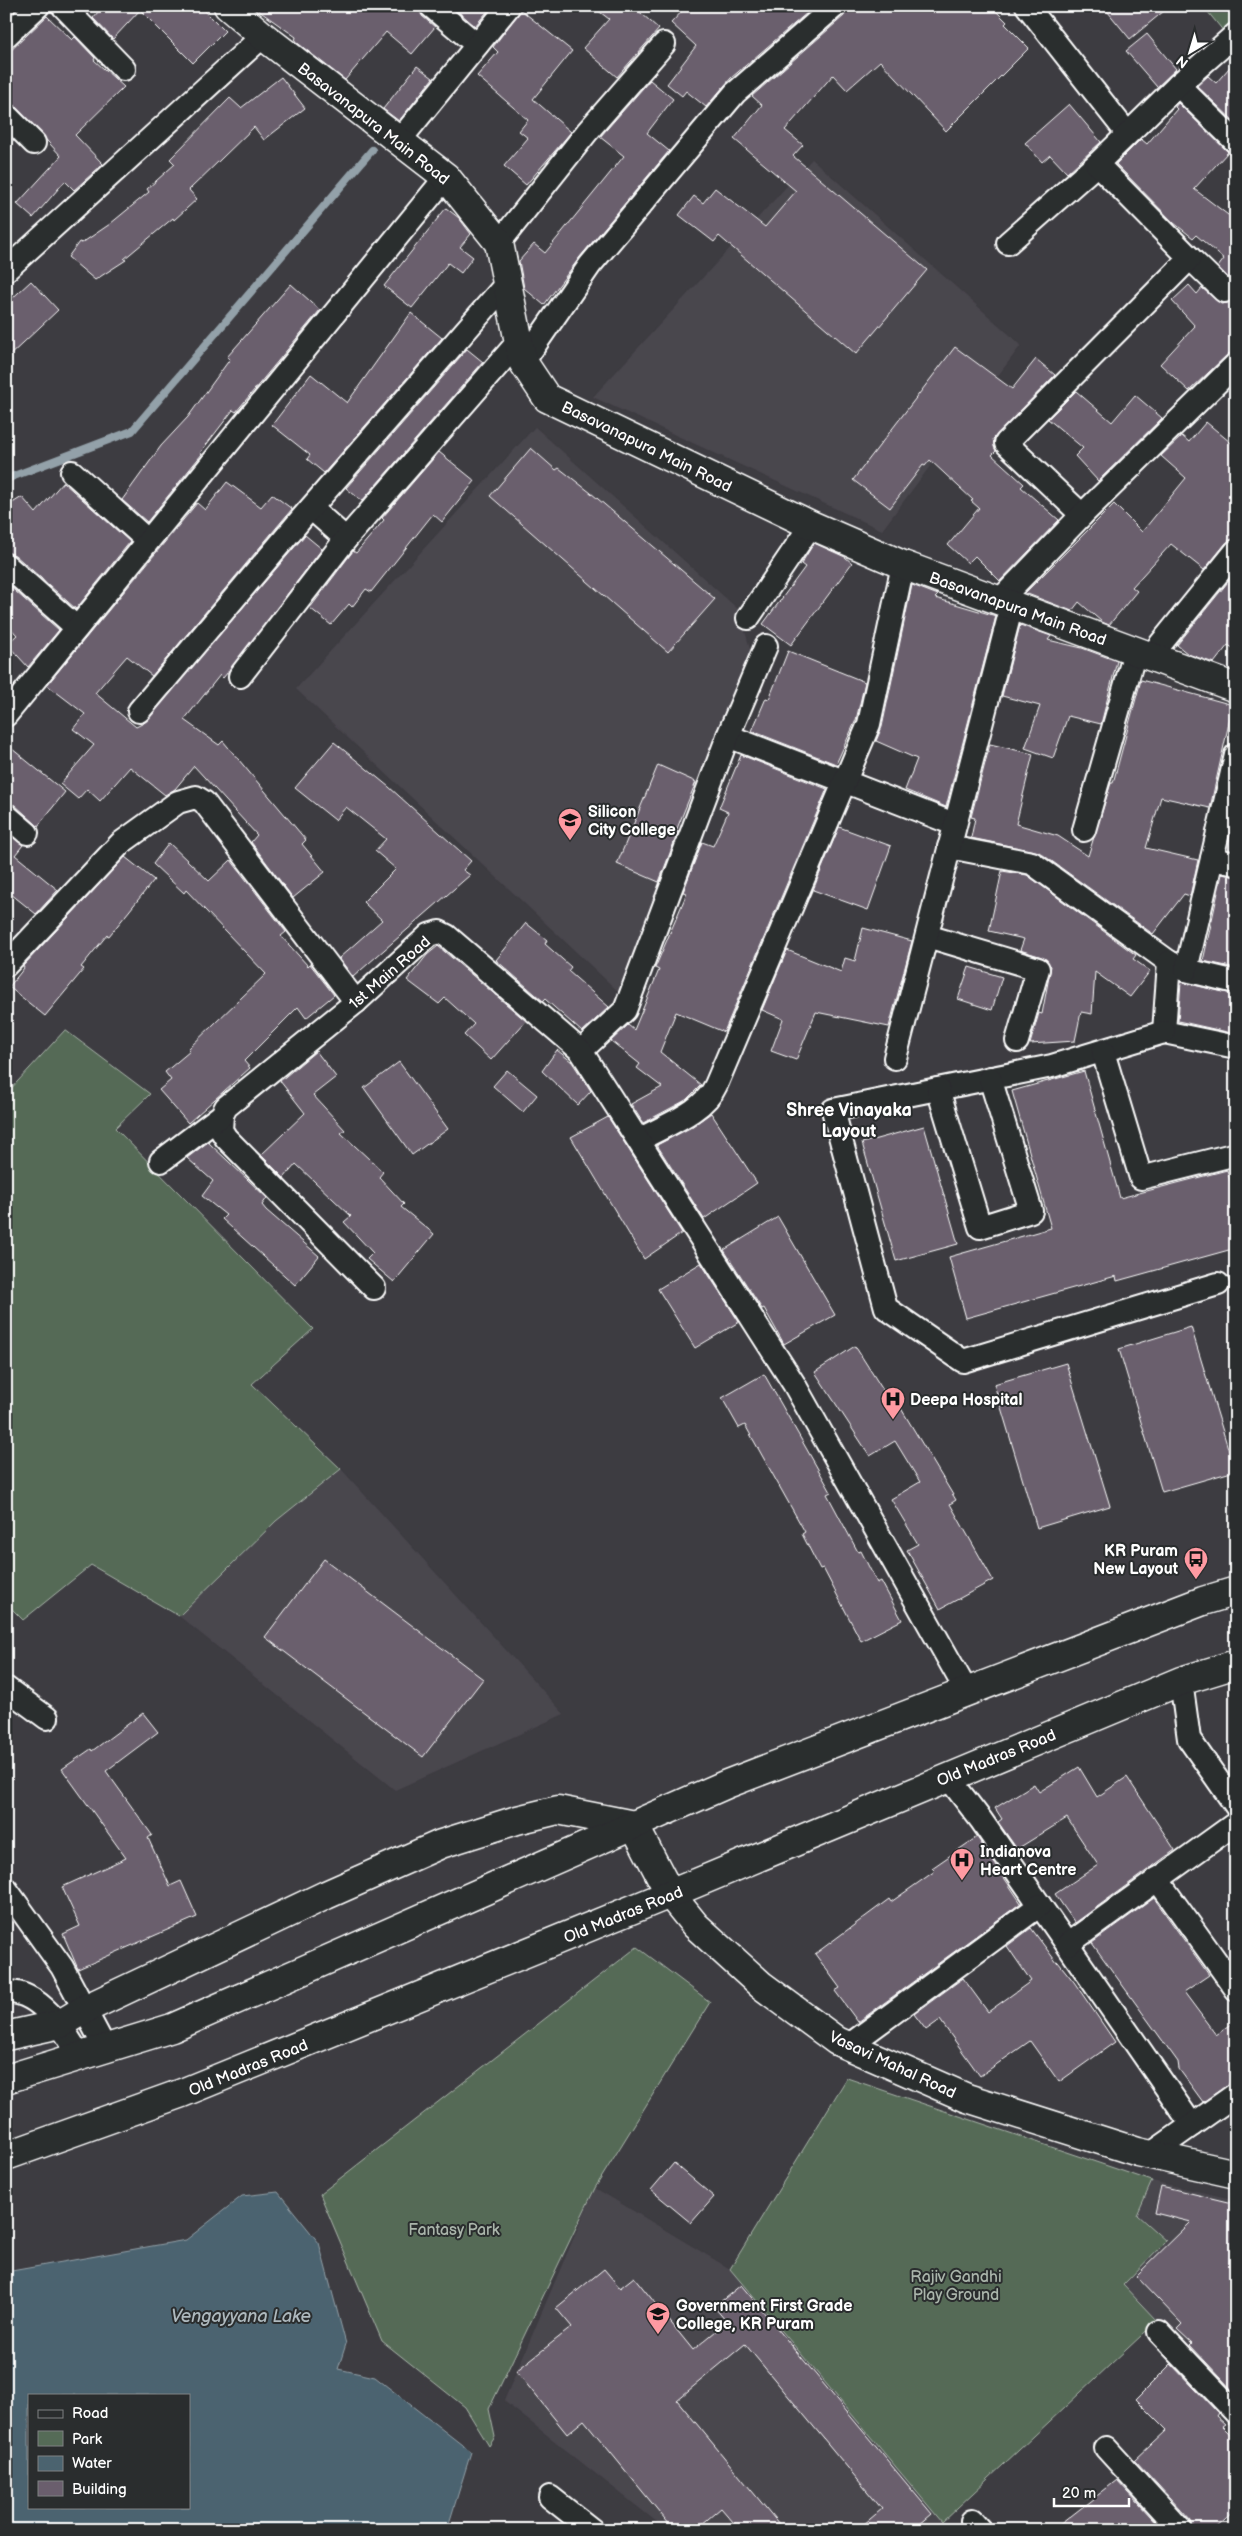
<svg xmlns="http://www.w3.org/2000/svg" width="1242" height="2536" font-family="'Balsamiq Sans',sans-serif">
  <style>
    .built { fill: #4a464e }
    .green { fill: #556b57; stroke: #aab5ab }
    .water { fill: #4b636f; stroke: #93a1a9; fill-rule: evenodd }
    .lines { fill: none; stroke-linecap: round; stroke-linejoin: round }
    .stream { stroke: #93a1a9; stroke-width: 8 }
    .building { fill: #6a5e6d; stroke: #fff }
    .street-casing { stroke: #fff; stroke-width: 26 }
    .secondary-casing { stroke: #fff; stroke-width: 31 }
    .highway-casing { stroke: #fff; stroke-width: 31 }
    .street { stroke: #2a2d2e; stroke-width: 22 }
    .secondary { stroke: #2a2d2e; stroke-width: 28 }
    .highway { stroke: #2a2d2e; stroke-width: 28 }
    .labels { text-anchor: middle; stroke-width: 4; stroke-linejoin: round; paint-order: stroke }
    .street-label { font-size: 16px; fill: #fff; stroke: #2a2d2e }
    .poi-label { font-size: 16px; font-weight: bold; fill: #fff; stroke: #2a2d2e; text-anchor: start }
    .park-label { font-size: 16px; fill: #aab5ab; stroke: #2a2d2e }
    .neighbourhood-label { font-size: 18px; font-weight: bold; fill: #fff; stroke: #2a2d2e }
    .water-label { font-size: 18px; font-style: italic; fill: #aeb9be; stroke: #2a2d2e }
  </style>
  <rect width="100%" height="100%" fill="#3d3c41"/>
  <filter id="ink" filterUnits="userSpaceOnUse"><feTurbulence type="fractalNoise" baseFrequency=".02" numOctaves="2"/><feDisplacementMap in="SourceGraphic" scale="10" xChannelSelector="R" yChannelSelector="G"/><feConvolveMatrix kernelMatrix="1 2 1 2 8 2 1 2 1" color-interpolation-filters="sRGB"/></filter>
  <g filter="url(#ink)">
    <!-- built -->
    <g class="built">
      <polygon points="812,159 1021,345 882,530 593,397"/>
      <polygon points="535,427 739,610 752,656 621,994 296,689"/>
      <polygon points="341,1469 564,1714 395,1790 179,1616 276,1521"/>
      <polygon points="1152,2181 1236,2200 1236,2322 1196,2362 1123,2285 1166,2241 1137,2215"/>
      <polygon points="595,2188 730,2269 942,2522 932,2530 667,2530 504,2401"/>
    </g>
    <!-- green -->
    <g class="green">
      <polygon points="1203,6 1236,6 1236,24 1225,33"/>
      <polygon points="65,1030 150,1094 115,1128 313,1329 252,1384 341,1469 276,1521 179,1616 91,1565 23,1620 6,1603 6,1094"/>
      <polygon points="637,1947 710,2002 595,2188 489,2409 495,2437 489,2446 465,2407 382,2341 320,2194"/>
      <polygon points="847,2078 1152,2181 1137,2215 1166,2241 1123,2285 1157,2321 942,2522 730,2269"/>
    </g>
    <!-- water -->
    <path class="water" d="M278,2192L319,2243L346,2344L338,2369L375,2377L471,2452L447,2530H6V2272L186,2240L242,2196ZM29,2395H189V2507H29Z"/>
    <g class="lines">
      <!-- stream -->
      <polyline class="stream" points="6,479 132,431 372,150"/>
    </g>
    <!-- building -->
    <g class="building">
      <polygon points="103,6 200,6 225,31 193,63 140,10 113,39 93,18"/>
      <polygon points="252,6 418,6 422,16 435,27 412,54 386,32 345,80 295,41 296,37"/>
      <polygon points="452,6 492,6 475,26"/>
      <polygon points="592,6 633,6 659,29 617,77 583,48 609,19"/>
      <polygon points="687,6 815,6 731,78 706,107 686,91 682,96 667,84 696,46 671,23"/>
      <polygon points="848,6 991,6 1007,22 1005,24 1029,48 946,131 880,61 847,90 833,75 785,130 803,145 793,156 927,270 856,354 719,236 714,242 679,215 694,196 703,203 715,188 765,227 796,191 734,139 762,105 752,96 844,16"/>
      <polygon points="1103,6 1170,6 1130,39"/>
      <polygon points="521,10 572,51 533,99 571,132 526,185 504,166 528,138 519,131 528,120 477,76 498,52 493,47"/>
      <polygon points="47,16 72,40 75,37 95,58 94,60 124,87 75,135 103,164 74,190 65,181 33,218 17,204 61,156 15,106 6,102 6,55"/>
      <polygon points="1147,34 1176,69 1157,87 1126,51"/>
      <polygon points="1236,60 1236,123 1197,86 1208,76 1216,83"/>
      <polygon points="417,66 433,78 399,121 383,109"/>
      <polygon points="281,77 305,108 264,140 254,127 189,190 197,199 174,220 173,218 124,259 126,260 95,280 68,257 79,242 82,243 110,224 149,192 147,189 175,164 170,159 230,98 241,108"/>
      <polygon points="650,80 673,99 647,133 669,151 580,257 544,305 524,288 519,261 534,244 545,253 624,156 600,137"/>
      <polygon points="1178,103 1228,152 1194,189 1236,221 1236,286 1218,267 1224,259 1196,235 1193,238 1174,223 1116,164 1141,139 1147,144 1177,109 1175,107"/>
      <polygon points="1069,104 1101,142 1067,173 1050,155 1042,162 1025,143"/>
      <polygon points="446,208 459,218 471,234 460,247 473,257 461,273 448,263 412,308 384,286"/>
      <polygon points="31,281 58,310 6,359 6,304"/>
      <polygon points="291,284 320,310 236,412 233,410 200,453 202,454 147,522 122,500 161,446 188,417 230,359 227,357"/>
      <polygon points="1189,285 1197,294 1202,288 1221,304 1228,303 1236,296 1236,351 1227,355 1189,391 1160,364 1195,326 1172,301"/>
      <polygon points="411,313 442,338 324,473 307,459 310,455 272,425 311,374 347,403"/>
      <polygon points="955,347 1012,389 1036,359 1055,375 993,439 996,451 992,455 1024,484 1021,487 1059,520 1000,581 975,556 968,563 948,545 979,508 971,501 973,500 930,460 925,466 923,465 890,508 853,480"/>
      <polygon points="467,349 483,362 362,501 346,488"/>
      <polygon points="1076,391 1112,422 1135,395 1162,418 1098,481 1075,456 1083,448 1048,419"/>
      <polygon points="1206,422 1236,447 1236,538 1226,543 1204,570 1171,544 1132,587 1137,591 1109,625 1102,622 1079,602 1072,611 1025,593 1114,504 1142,532 1186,478 1161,456 1182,436 1189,442"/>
      <polygon points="531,448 556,470 559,468 591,493 715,599 668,652 490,496"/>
      <polygon points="439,452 475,481 442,522 433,514 371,592 366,589 352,607 349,604 331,625 310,608 353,551 356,553 384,520 382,518"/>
      <polygon points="63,482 130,542 76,609 15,555 6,552 6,507 22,497 36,513"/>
      <polygon points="227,482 261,507 272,494 292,509 152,676 127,656 95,693 136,727 144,723 305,535 322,549 228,672 223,678 220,675 184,720 219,745 223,741 306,840 302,844 325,872 293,898 251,842 257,835 194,766 175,789 165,795 130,767 100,801 87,789 78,799 60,784 94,745 73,729 85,714 47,685 197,503 205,510"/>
      <polygon points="814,543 845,557 852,563 791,645 763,624 805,567 801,564"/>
      <polygon points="1236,572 1236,650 1228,645 1214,663 1188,654 1177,645"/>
      <polygon points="6,583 59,630 28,667 7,644 17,635 6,623"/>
      <polygon points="912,585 938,595 935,598 996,616 946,807 905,790 917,759 876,741 882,727"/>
      <polygon points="1020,625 1051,636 1048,640 1082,648 1117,661 1101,724 1068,716 1053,758 1025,748 1040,706 1002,696"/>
      <polygon points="788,651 865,682 856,720 836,764 752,731 766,698 769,699"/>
      <polygon points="1141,680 1233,705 1210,808 1161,797 1146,848 1198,860 1190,896 1184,894 1153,934 1039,852 971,838 975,818 971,817 990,744 1033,754 1016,824 1058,836 1088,856 1111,783 1113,783"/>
      <polygon points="334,742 389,787 471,861 463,870 470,875 353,977 339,958 382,920 363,902 396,869 375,851 386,839 346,807 335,820 295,788"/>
      <polygon points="6,744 65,792 38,826 15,805 6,802"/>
      <polygon points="741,755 827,789 724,1032 676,1012 660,1052 701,1085 686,1100 643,1123 631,1104 662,1087 637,1068 640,1064 611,1041 628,1025 634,1030 659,970 655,968 687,893 683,892 702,842 713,846 728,812 719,808"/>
      <polygon points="658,765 696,782 676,831 678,832 659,882 617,864"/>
      <polygon points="839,827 891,846 868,910 813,890"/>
      <polygon points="6,832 23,845 15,855 58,890 36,914 6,890"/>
      <polygon points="169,843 209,881 231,860 286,932 281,936 308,966 310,964 334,995 306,1018 298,1007 244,1061 250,1068 188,1123 159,1090 171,1080 165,1072 190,1051 188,1049 266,974 186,890 184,893 153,864"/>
      <polygon points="125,857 154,880 109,936 107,935 81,967 84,969 45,1016 9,987 24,968 23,966"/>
      <polygon points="1002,871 1027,875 1136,955 1133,959 1150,971 1130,997 1095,972 1092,1014 1081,1012 1075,1041 1030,1044 1039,1013 1042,1014 1051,966 1042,957 1020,950 1024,939 989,931"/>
      <polygon points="1222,874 1236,877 1236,968 1203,961"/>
      <polygon points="526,923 547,940 545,944 571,967 568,971 609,1007 582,1032 545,999 543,1001 496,960"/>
      <polygon points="863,928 912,941 889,1027 816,1012 796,1060 771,1051 783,1019 762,1010 787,950 841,972 845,958 855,961"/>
      <polygon points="438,946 526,1021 491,1060 464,1035 474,1024 445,998 439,1004 407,980 427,955"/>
      <polygon points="969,967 1002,977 992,1010 958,999"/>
      <polygon points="1181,982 1236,995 1236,1034 1178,1021"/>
      <polygon points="557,1050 572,1062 591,1091 578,1105 542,1071"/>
      <polygon points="316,1051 336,1077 313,1095 345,1130 341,1133 383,1172 379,1177 404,1204 401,1207 434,1234 394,1282 367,1259 373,1253 344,1222 351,1216 296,1164 284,1178 261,1155 305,1113 280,1081"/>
      <polygon points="399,1062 448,1129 412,1155 364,1088"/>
      <polygon points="507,1070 537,1095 523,1112 493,1086"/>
      <polygon points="1084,1071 1120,1198 1227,1170 1236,1201 1236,1248 1117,1281 1116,1276 966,1318 949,1257 1051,1228 1012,1091"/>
      <polygon points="711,1113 757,1183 704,1219 657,1145 690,1128"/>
      <polygon points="608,1117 682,1233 644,1259 571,1137"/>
      <polygon points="924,1126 958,1244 896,1261 862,1143"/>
      <polygon points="208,1142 267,1198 262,1205 266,1210 319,1256 295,1285 222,1219 226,1215 202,1196 213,1181 187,1158"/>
      <polygon points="778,1217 835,1315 784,1344 764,1308 762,1309 724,1250"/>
      <polygon points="701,1263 739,1322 695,1348 658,1289"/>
      <polygon points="1191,1327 1235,1471 1162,1492 1119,1349"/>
      <polygon points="855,1346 888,1398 893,1395 956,1500 950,1504 993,1580 940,1609 907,1550 918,1544 891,1499 920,1482 895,1441 870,1456 815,1372"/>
      <polygon points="1066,1363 1110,1506 1037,1528 994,1384"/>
      <polygon points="764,1374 831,1492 827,1494 858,1552 861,1551 877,1583 881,1581 902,1620 861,1641 823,1568 820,1569 802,1534 805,1532 745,1425 739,1428 722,1398"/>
      <polygon points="324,1559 483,1679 423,1757 265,1637"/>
      <polygon points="143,1713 158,1732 106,1771 152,1835 148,1838 170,1886 181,1881 197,1917 78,1969 63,1934 80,1926 62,1887 126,1858 62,1769 91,1749 92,1751"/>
      <polygon points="1079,1767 1097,1797 1127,1777 1175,1850 1075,1923 1055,1894 1098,1865 1067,1818 1017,1849 998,1822 1002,1819 995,1808 1034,1784 1039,1792"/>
      <polygon points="977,1837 1021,1903 858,2022 835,1991 840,1988 815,1954 889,1899 891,1902 935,1871 932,1868"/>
      <polygon points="1154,1898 1209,1975 1184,1992 1216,2035 1236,2021 1236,2079 1203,2102 1179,2069 1178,2062 1092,1943"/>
      <polygon points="1031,1928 1057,1963 1058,1962 1074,1982 1115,2042 1059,2082 1030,2041 980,2076 940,2020 926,2030 914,2014 963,1978 988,2012 1031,1981 1007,1946"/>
      <polygon points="674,2163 714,2197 691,2223 651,2190"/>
      <polygon points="1161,2186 1236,2204 1236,2394 1190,2345 1192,2343 1177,2329 1182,2324 1136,2276 1191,2222 1155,2213"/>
      <polygon points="604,2269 620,2288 634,2277 693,2350 727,2322 714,2307 741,2285 932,2514 913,2530 857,2530 882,2509 745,2344 677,2400 784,2530 740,2530 721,2508 695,2530 674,2530 584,2420 567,2434 516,2371 572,2327 556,2308"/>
      <polygon points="1171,2364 1218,2413 1216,2416 1225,2424 1222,2426 1236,2440 1236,2510 1214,2530 1194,2530 1191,2521 1135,2460 1167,2430 1136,2399"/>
      <polygon points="1117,2480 1163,2530 1053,2530 1098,2495"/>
    </g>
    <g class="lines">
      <defs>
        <g id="street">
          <polyline points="63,6 124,69"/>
          <polyline points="431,6 477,45"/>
          <polyline points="1027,6 1127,133"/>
          <polyline points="6,36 38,6"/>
          <polyline points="1178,85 1236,142"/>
          <polyline points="6,115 34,143"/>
          <polyline points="399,141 509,6"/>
          <polyline points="499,243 587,132 664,44"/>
          <polyline points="1008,243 1097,164"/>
          <polyline points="1190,258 1224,291"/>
          <polyline points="6,270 263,36"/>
          <polyline points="523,362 590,265 735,93 835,6"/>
          <polyline points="72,472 148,541"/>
          <polyline points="311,508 346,539"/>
          <polyline points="1082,515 1006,443 1190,258 1097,164 1178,85 1236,34"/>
          <polyline points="6,565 77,628"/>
          <polyline points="1000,600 1082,515 1236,364"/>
          <polyline points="748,618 811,525"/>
          <polyline points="1150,657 1236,551"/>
          <polyline points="240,676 346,539 518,342"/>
          <polyline points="139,711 302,518 508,282"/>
          <polyline points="6,715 446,177"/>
          <polyline points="728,736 954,824"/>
          <polyline points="6,815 27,833"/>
          <polyline points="1084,830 1135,652"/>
          <polyline points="949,847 1032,863 1169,962 1186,970 1236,982"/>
          <polyline points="1212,859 1236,864"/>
          <polyline points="927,936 1038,969 1017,1041"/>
          <polyline points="1169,962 1164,1032 1236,1047"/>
          <polyline points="6,965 121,843 178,802 196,797 204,802 356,1002"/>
          <polyline points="1186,970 1236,755"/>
          <polyline points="1164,1032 1052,1066 833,1110 886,1308 963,1361 1218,1284"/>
          <polyline points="581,1051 625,1010 728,736 766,646"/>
          <polyline points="1103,1052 1141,1178 1236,1154"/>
          <polyline points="895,1058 1012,605"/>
          <polyline points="938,1089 980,1227 1031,1211 990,1078"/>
          <polyline points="222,1115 221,1130 226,1138 374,1288"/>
          <path d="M639,1140C665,1125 704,1112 716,1085L869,724L903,565"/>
          <polyline points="161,1161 222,1115 226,1107 356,1002 429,935 439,932 447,936 581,1051 794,1384 967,1692"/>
          <polyline points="1181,1681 1189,1739 1236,1806"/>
          <polyline points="6,1688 47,1718"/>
          <polyline points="948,1777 981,1820 1192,2125"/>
          <polyline points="1157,1879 1236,1989"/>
          <polyline points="6,1889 62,1967 105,2048"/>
          <polyline points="1068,1944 1236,1823"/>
          <path d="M6,1992C39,1990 66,2031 79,2056"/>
          <polyline points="848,2046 1040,1905"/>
          <polyline points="1151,2154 1236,2094"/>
          <polyline points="1159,2332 1236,2413"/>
          <polyline points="1106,2448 1181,2530"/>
          <polyline points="550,2497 592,2530"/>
          <polyline points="972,2521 980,2530"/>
        </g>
        <g id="secondary">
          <polyline points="228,6 263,36 446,177 499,243 523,362 547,398 811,525 903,565 1236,688"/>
          <polyline points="6,2036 60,2024 85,2009 326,1895 441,1844 517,1820 558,1810 634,1825 670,1894 695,1925 761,1985 837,2041 967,2098 1138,2152 1236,2174"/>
        </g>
        <g id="highway">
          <polyline points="6,2079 172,2028 727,1784 1203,1601 1236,1591"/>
          <polyline points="6,2156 182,2093 670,1894 1181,1681 1236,1664"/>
        </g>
      </defs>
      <!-- street casing -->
      <use href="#street" class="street-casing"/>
      <!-- secondary casing -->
      <use href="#secondary" class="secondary-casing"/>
      <!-- highway casing -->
      <use href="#highway" class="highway-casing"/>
      <!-- street -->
      <use href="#street" class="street"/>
      <!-- secondary -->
      <use href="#secondary" class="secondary"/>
      <!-- highway -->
      <use href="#highway" class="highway"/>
    </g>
  </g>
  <!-- icons -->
  <defs>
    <symbol id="university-pin" viewBox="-11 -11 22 30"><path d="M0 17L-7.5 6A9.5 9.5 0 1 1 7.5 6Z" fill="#ff9aa2" stroke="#2a2d2e"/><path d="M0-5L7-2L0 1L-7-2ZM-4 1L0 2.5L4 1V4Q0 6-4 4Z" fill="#111"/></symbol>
    <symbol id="hospital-pin" viewBox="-11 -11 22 30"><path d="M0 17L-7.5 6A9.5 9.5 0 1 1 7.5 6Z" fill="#ff9aa2" stroke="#2a2d2e"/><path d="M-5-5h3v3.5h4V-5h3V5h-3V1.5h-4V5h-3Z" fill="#111"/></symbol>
    <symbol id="bus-pin" viewBox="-11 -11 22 30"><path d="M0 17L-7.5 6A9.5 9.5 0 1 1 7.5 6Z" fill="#ff9aa2" stroke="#2a2d2e"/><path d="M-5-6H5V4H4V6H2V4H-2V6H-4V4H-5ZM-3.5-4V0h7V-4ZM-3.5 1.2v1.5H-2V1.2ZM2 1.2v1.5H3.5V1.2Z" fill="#111"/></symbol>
  </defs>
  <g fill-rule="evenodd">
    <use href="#university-pin" x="556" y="806" width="28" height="38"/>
    <use href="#hospital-pin" x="879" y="1385" width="28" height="38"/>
    <use href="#bus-pin" x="1182" y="1545" width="28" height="38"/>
    <use href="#hospital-pin" x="948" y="1846" width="28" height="38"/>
    <use href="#university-pin" x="644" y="2300" width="28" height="38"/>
  </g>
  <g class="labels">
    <!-- street labels -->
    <g class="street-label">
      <text transform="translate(374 123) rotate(38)" y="6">Basavanapura Main Road</text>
      <text transform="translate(647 446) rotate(26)" y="6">Basavanapura Main Road</text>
      <text transform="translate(1018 608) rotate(20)" y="6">Basavanapura Main Road</text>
      <text transform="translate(389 972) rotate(-41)" y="6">1st Main Road</text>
      <text transform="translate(996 1757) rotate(-22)" y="6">Old Madras Road</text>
      <text transform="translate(623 1914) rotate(-22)" y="6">Old Madras Road</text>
      <text transform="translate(893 2064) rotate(25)" y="6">Vasavi Mahal Road</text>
      <text transform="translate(248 2067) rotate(-22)" y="6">Old Madras Road</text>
    </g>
    <!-- poi labels -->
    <g class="poi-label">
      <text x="588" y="817">Silicon<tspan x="588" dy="18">City College</tspan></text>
      <text x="910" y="1405">Deepa Hospital</text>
      <text x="1178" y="1556" text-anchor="end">KR Puram<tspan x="1178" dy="18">New Layout</tspan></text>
      <text x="980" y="1857">Indianova<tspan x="980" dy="18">Heart Centre</tspan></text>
      <text x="676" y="2311">Government First Grade<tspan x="676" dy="18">College, KR Puram</tspan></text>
    </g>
    <!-- park labels -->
    <g class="park-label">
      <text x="454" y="2235">Fantasy Park</text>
      <text x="956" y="2282">Rajiv Gandhi<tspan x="956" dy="18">Play Ground</tspan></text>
    </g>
    <!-- neighbourhood labels -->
    <g class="neighbourhood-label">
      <text x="849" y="1116">Shree Vinayaka<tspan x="849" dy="21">Layout</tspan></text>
    </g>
    <!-- water labels -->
    <g class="water-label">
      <text x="241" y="2322">Vengayyana Lake</text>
    </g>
  </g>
  <!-- margin -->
  <rect width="1242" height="2536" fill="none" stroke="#2a2d2e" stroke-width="25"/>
  <rect x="12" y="12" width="1217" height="2511" fill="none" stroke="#fff" stroke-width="2" filter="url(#ink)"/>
  <!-- legend -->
  <rect x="28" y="2394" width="162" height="115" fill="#2a2d2e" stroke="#7f8182"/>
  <rect x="38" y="2410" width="25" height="8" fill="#2a2d2e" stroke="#7f8182"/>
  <text x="72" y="2418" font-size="15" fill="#ffffff">Road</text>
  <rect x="38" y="2431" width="25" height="15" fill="#556b57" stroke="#7f8182"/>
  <text x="72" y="2444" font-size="15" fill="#ffffff">Park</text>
  <rect x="38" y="2456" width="25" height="15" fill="#4b636f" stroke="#7f8182"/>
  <text x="72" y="2468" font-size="15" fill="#ffffff">Water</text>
  <rect x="38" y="2481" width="25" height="15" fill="#6a5e6d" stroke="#7f8182"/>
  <text x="72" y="2494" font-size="15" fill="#ffffff">Building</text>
  <!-- north arrow -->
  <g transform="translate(1190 52) rotate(218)" stroke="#2a2d2e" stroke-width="4" paint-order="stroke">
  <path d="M0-4L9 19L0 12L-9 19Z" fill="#ffffff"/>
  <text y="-8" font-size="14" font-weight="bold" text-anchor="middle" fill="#ffffff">N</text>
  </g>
  <!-- scale -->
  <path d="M1054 2498v8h75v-8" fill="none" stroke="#ffffff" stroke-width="2.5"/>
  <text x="1062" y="2498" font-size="15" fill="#ffffff" stroke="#2a2d2e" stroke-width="4" paint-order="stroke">20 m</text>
</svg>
